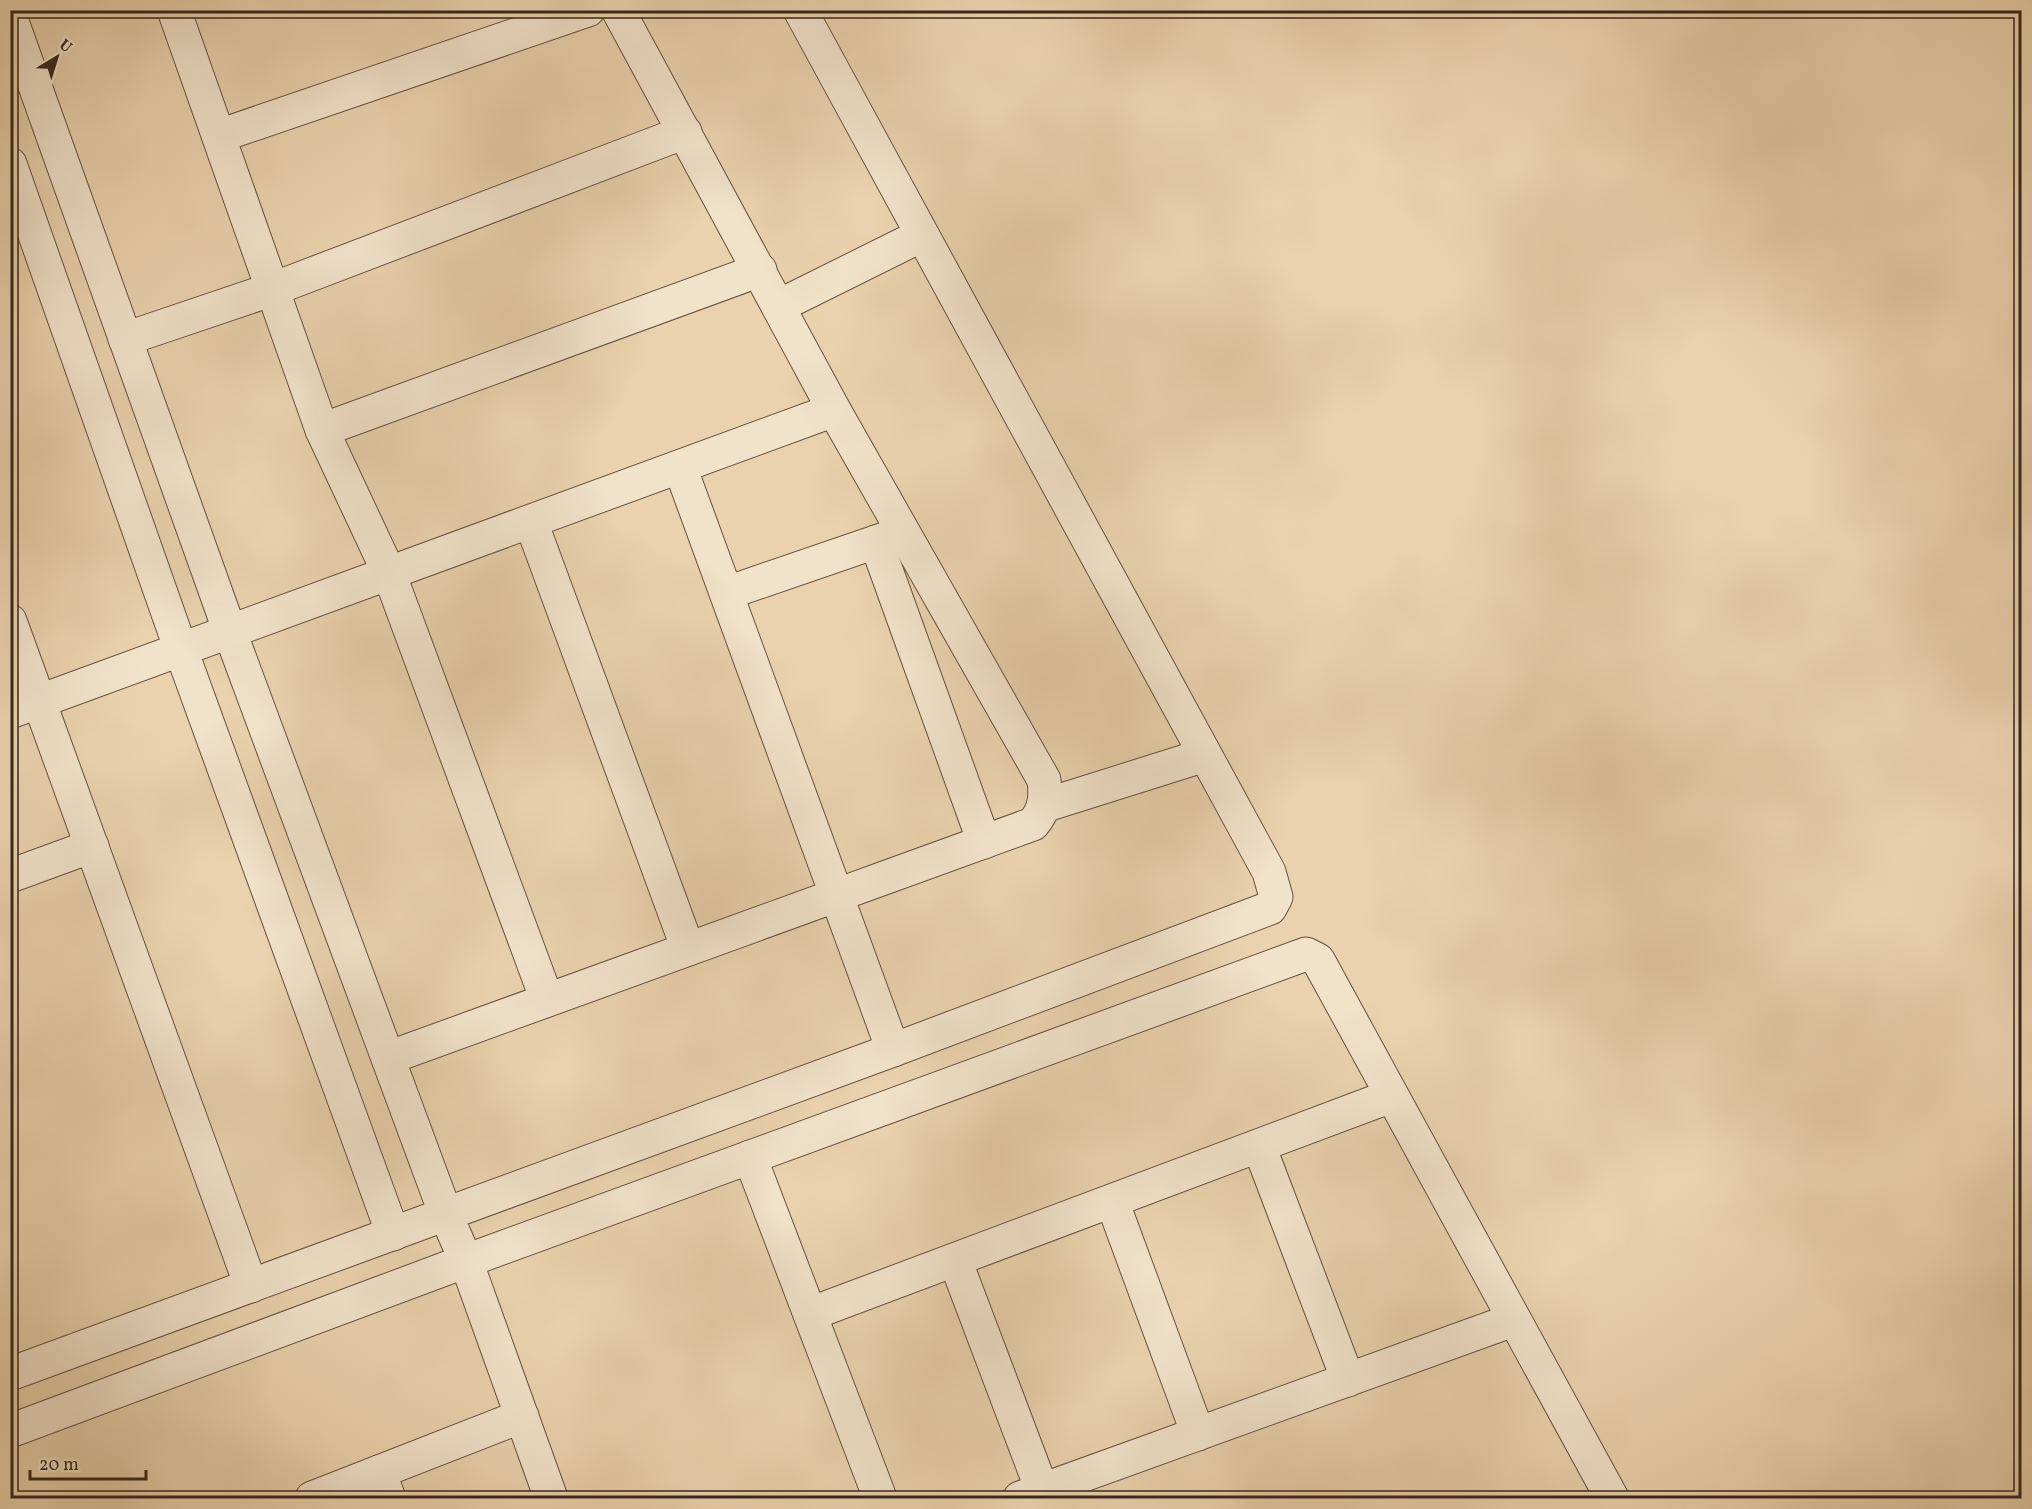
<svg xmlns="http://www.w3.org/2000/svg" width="2032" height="1509" font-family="Vollkorn,serif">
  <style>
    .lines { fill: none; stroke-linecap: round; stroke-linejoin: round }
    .minor-casing { stroke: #655140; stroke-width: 35 }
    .minor { stroke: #f1e2ca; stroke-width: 33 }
  </style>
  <rect width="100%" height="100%" fill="#e9d2ad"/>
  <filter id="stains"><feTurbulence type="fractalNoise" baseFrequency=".00333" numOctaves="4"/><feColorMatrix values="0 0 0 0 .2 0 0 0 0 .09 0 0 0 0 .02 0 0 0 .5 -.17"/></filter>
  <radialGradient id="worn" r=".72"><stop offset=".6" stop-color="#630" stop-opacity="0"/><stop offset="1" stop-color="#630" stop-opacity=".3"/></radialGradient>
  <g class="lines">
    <defs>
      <g id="minor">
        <polyline points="174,10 322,430 389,573 547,1000"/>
        <polyline points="10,16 230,632 446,1215 466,1261 551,1498"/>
        <polyline points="219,136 588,10"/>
        <polyline points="10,164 181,650 393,1234"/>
        <polyline points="779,306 922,235"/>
        <polyline points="125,339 273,289 685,132"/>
        <polyline points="322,430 760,270"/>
        <polyline points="680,467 893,1050"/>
        <polyline points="531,522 688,949"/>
        <polyline points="876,542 984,842"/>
        <polyline points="727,593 896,535"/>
        <polyline points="10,621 251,1286"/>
        <polyline points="10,712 834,410"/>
        <polyline points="1043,806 1205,755"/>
        <polyline points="10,876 92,846"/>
        <path d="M388,1058L1033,824C1045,810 1046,798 1044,780L834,410L618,10"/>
        <polyline points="1259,1146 1348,1380"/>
        <polyline points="750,1157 880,1498"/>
        <polyline points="1112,1201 1198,1434"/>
        <polyline points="955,1260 1045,1498"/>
        <polyline points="810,1314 1391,1096"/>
        <polyline points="10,1374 893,1050 1270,908 1276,897 1269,872 800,10"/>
        <polyline points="10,1431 466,1261 1306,954 1318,960 1612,1498"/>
        <polyline points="379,1472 389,1498"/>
        <polyline points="312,1498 522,1416"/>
        <polyline points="1020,1498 1513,1320"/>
      </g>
    </defs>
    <!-- minor casing -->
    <use href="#minor" class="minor-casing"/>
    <!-- minor -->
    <use href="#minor" class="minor"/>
  </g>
  <!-- margin -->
  <rect width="2032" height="1509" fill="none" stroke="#e9d2ad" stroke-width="36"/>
  <rect x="12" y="12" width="2008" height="1485" fill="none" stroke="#39261c" stroke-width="3"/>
  <rect x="18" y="18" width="1996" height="1473" fill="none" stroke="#39261c" stroke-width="1.5"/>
  <!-- north arrow -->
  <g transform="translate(57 57) rotate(38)" stroke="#f1e2ca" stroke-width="4.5" paint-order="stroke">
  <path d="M0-4.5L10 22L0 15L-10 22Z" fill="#39261c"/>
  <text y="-9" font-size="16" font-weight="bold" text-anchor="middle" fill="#39261c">U</text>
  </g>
  <!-- scale -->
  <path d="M30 1470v9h116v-9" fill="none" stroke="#39261c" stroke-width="3"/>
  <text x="39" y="1470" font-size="18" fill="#39261c" stroke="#f1e2ca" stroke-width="4.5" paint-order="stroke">20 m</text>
  <rect width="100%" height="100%" filter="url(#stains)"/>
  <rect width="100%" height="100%" fill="url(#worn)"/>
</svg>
